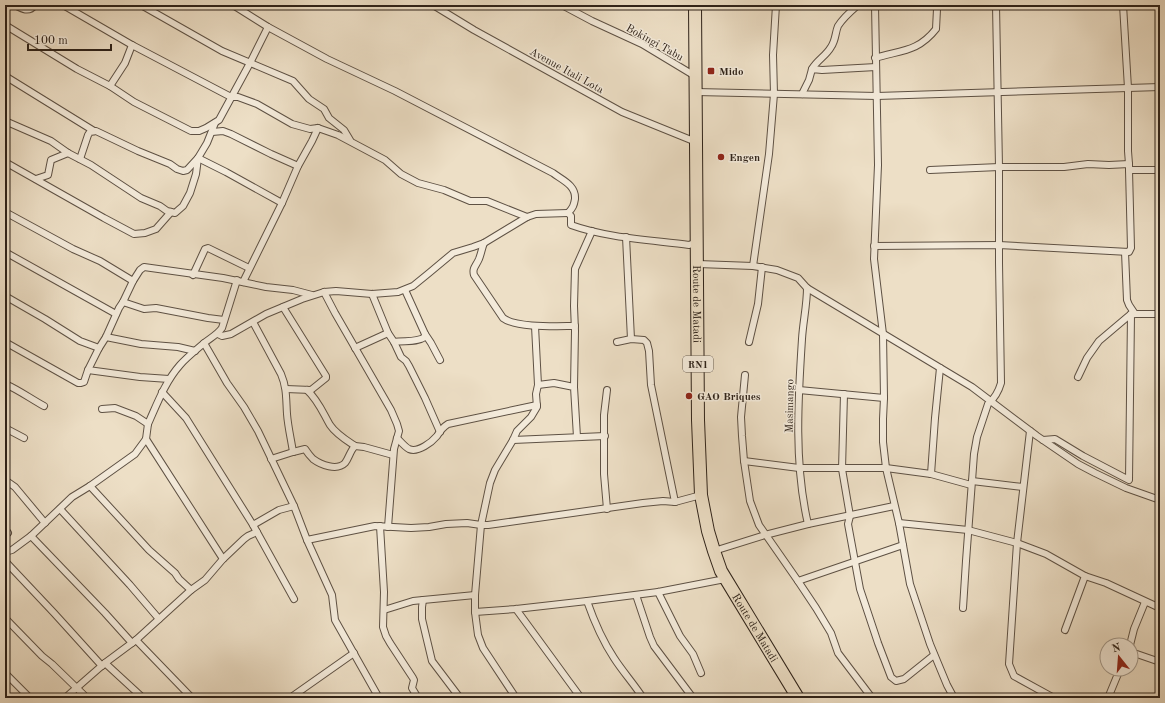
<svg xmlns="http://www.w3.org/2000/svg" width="1165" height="703" font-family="'Old Standard TT',serif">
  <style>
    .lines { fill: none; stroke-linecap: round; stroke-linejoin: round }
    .street-casing { stroke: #5e5144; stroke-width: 8 }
    .highway-casing { stroke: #2e2219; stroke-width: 14 }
    .street { stroke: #f3eada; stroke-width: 6 }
    .highway { stroke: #eddfc6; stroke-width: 12 }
    .poi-dot { fill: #8f2418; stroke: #f3eada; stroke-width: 1.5 }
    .labels { text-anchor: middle; stroke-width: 3; stroke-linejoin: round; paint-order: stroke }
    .shield { fill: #f3eada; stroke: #695e53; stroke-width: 1 }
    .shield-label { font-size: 10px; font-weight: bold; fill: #2e2219 }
    .street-label { font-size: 11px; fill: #2e2219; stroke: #f3eada }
    .poi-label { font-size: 11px; font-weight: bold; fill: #2e2219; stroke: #f3eada; text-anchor: start }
  </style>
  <rect width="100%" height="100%" fill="#eddfc6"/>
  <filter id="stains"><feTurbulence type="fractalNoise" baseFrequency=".005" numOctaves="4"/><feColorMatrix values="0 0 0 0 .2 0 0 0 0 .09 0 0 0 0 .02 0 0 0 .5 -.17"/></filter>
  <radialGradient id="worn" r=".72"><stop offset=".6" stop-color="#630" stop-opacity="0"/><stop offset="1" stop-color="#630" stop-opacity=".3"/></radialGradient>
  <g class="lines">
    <defs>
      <g id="street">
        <path d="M15,5C22,9 29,13 35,5"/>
        <polyline points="63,5 132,45 231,97 238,97 257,104 292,124 310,129 318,128 338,135 385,160 401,174 418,183 444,190 470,201 487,201 527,217"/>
        <polyline points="141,5 222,51 293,81 309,99 324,109 329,118 344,130 350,140"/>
        <path d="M233,5L268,27L327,59L395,91L553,173C562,180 576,185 575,199C574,205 573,208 568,213L571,216V225C607,238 651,240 689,245L697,242"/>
        <polyline points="433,5 474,30 622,112 696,142"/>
        <polyline points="562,5 592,21 642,44 695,76"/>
        <polyline points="875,5 878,165 874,259 883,334 884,398 883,419 883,442 886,468 899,523 910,584 930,644 947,685 954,698"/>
        <polyline points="1123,5 1128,88 1128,151 1129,164"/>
        <polyline points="5,25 77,69 110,86 134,102 191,131 199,131 206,128 219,120 250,63 268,27"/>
        <path d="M875,58C901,50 918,52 936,29L937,9L938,5"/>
        <path d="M812,69C817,60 826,56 831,47C836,40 835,33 838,26C843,18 851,11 858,5"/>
        <polyline points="5,76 94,131"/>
        <polyline points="110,86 125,63 132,45"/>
        <polyline points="696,92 877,96 1160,87"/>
        <polyline points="802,94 809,80 812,69 822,70 876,67"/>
        <polyline points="5,121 51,141 68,153 91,165 141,198 160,206 167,211 175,213 183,206 190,193 196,174 198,158 207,143 215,123"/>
        <polyline points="212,132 223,131 231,134 271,154 298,166"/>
        <polyline points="80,159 88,135 90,132 96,131 138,151 170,164 177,169 183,171 187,170 198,158 226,172 282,203"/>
        <polyline points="5,162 104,218 134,234 145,233 156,229 171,212"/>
        <polyline points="930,170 999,167 1064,167 1088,164 1109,165 1129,164 1129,170 1160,170"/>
        <polyline points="36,179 48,175 51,160 68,153"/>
        <polyline points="5,212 73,249 100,261 133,281"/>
        <polyline points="626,237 631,339"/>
        <path d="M484,243C482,248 481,254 479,259C476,266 472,268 474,275L503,318C516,328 557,326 575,326"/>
        <polyline points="874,246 999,245 1129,252 1131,248 1129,170"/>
        <polyline points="5,252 116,314"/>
        <polyline points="1125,252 1127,300 1129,305 1135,314"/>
        <polyline points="698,264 753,266 777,270 798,278 807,288 972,387 1037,436 1078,464 1095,473 1126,488 1160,500"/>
        <polyline points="753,266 769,154 774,94 773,55 776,5"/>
        <polyline points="193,275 205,249 208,248 249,268"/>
        <polyline points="243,282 282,203 298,166 312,141 318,128"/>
        <path d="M807,288C807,305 803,322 802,339C798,400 794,464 808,524"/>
        <polyline points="324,292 335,313 391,410 397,424 399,431 394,449 388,527"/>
        <polyline points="372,294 388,333 394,342 401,357 406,361 409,366 425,398 440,432"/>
        <polyline points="5,296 45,319 80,341 99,348"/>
        <polyline points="123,302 144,309 156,308 208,318 224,320"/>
        <polyline points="283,307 326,376 326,378 311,390 286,389"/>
        <path d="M253,322L281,374C287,388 286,400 287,414C288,427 291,439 293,452"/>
        <polyline points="218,334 222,336 231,334 266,314 302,299 324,292 336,291 372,294 398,292 413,286 429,273 453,253 473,247 484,243 527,217 536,214 568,213"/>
        <polyline points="425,334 431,343 440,360"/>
        <polyline points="106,337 141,344 178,347 195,351"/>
        <polyline points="5,342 78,383 81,383 84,382 88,370 99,348 106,337 119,308 123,302 133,281 140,270 144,267 223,278 266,287 293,290 312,295"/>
        <path d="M394,342C404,340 416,343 425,337V334L405,290"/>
        <polyline points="617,342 631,339 644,340 647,343 649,351 651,385 675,502"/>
        <polyline points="749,342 758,304 762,267"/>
        <polyline points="204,343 227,383 244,407 258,431 294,506 307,540 332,595 335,620 379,698"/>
        <polyline points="355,348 388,333"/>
        <polyline points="88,370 140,377 169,379"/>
        <polyline points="745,375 741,417 742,436 744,461 750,501 759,525 798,581 816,608 831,633 838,653 872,698"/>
        <polyline points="1078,377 1087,358 1099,341 1125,319 1131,314 1160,314"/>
        <path d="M5,384C19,390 31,399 44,406"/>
        <polyline points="538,385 554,383 574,387 577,437"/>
        <polyline points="574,387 575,331 574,306 575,269 592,231"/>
        <path d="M307,390C318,400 323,413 330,425C336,434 346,440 355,446"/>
        <polyline points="799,390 884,398"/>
        <polyline points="162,392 186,418 253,525 294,599"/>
        <polyline points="844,394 842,469 850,516 848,524 860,589 878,643 891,677 896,681 904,679 934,655"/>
        <path d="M102,409L115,408L136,416L148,424C157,404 165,382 180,365C187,357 196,350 203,344C210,338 217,335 222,328L237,280"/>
        <polyline points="5,428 24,438"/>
        <polyline points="1030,431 1017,543 1009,664 1014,676 1054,698"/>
        <path d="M397,438C401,442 405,447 409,449C418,453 432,442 437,436C440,431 443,427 448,424L537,405"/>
        <polyline points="146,439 223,559"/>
        <polyline points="513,440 605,436"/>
        <polyline points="1043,440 1055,439 1083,456 1129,480 1131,314"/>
        <path d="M271,459L293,452L305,449C307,452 310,456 313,459C321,465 337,471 345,463C349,458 350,451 355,446L364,447L393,455"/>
        <polyline points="744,461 799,468 886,468 931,474 971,485"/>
        <polyline points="931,474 935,418 940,368"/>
        <polyline points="5,480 15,487 45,523"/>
        <polyline points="972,481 1023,487"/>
        <polyline points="90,486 149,550 175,573 179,579 191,590"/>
        <polyline points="60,509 130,585 159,619"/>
        <polyline points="607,509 604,474 604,415 607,390"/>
        <polyline points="899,523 968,530 1017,543 1046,554 1085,576 1106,583 1160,608"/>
        <polyline points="253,525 279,510 294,506"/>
        <polyline points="380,526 384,592 383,627 386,636 390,643 413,678 414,680 412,688 418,698"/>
        <polyline points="5,529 8,533 5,536"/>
        <polyline points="31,536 105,613 132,643"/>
        <polyline points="307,540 375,526 411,528 429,527 446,524 467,523 481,525 488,525 643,503 663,501 675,502 701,495"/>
        <polyline points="714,551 765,535 808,524 894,506"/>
        <polyline points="5,552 12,550 31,536 72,497 90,486 135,454 146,439 148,424"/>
        <polyline points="5,561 54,613 102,666"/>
        <polyline points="798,581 903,545"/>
        <polyline points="658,592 680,636 693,654 701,673"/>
        <polyline points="636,595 650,637 654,646 693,698"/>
        <polyline points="423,600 422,607 422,619 432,661 460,698"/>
        <path d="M587,601C594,621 602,640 614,658C623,672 634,684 643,698"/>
        <path d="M963,608L966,561L974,454L977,437L988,404C994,399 999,390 1001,383L999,263V167L996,5"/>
        <polyline points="516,609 581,698"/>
        <polyline points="384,610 413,601 423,600 475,595"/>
        <polyline points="475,612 516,609 587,601 658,592 725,579"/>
        <polyline points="5,618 42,656 52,664 87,698"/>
        <polyline points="1065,630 1085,576"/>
        <polyline points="136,640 192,698"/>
        <polyline points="1130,645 1134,629 1145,602"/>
        <polyline points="1131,652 1160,662"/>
        <polyline points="105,663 143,698"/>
        <polyline points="5,673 30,698"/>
        <polyline points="65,698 105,663 136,640 191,590 205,580 223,559 244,539 248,536 257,532"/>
        <polyline points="290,698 354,653"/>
        <polyline points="516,698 483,648 478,635 475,612 475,595 481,525 490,483 495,470 513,440 517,431 531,417 537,407 536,394 538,385 535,326"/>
        <polyline points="1108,698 1120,669"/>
      </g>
      <g id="highway">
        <path id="s1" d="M695,5L698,420L701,495L708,531L714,551L721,571L798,698"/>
      </g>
    </defs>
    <!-- street casing -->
    <use href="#street" class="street-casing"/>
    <!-- highway casing -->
    <use href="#highway" class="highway-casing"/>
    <!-- street -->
    <use href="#street" class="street"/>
    <!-- highway -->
    <use href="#highway" class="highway"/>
  </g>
  <!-- markers -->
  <g class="poi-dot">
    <rect x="707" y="67" width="8" height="8" rx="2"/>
    <circle cx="721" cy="157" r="4"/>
    <circle cx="689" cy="396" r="4"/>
  </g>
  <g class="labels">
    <!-- shield labels -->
    <rect class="shield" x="683" y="356" width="30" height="16" rx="3"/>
    <g class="shield-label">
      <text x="698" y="368">RN1</text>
    </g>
    <!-- street labels -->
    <g class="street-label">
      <text transform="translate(655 42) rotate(29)" y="4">Bokingi Tabu</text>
      <text transform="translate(567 70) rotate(29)" y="4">Avenue Itali Lota</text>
      <text dy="4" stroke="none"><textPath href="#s1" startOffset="299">Route de Matadi</textPath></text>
      <text transform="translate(789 406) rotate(-89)" y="4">Masimango</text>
      <text dy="4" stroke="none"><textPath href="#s1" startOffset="635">Route de Matadi</textPath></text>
    </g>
    <!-- poi labels -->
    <g class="poi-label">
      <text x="719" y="75">Mido</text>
      <text x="729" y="161">Engen</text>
      <text x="697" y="400">GAO Briques</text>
    </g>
  </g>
  <!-- margin -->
  <rect width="1165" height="703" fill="none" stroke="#eddfc6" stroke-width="20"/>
  <rect x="6" y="6" width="1153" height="691" fill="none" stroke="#2e2219" stroke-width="2"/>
  <rect x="10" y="10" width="1145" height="683" fill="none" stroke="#2e2219"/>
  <!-- north arrow -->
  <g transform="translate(1119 657) rotate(343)"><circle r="19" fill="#f3eada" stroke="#a49a8d"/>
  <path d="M0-3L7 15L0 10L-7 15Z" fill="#8f2418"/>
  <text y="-6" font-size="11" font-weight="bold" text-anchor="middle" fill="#2e2219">N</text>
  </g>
  <!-- scale -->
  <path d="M28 44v6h83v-6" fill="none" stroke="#2e2219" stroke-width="2"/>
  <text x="34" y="44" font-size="12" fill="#2e2219" stroke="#f3eada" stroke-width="3" paint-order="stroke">100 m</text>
  <rect width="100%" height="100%" filter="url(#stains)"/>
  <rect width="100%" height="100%" fill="url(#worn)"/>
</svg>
